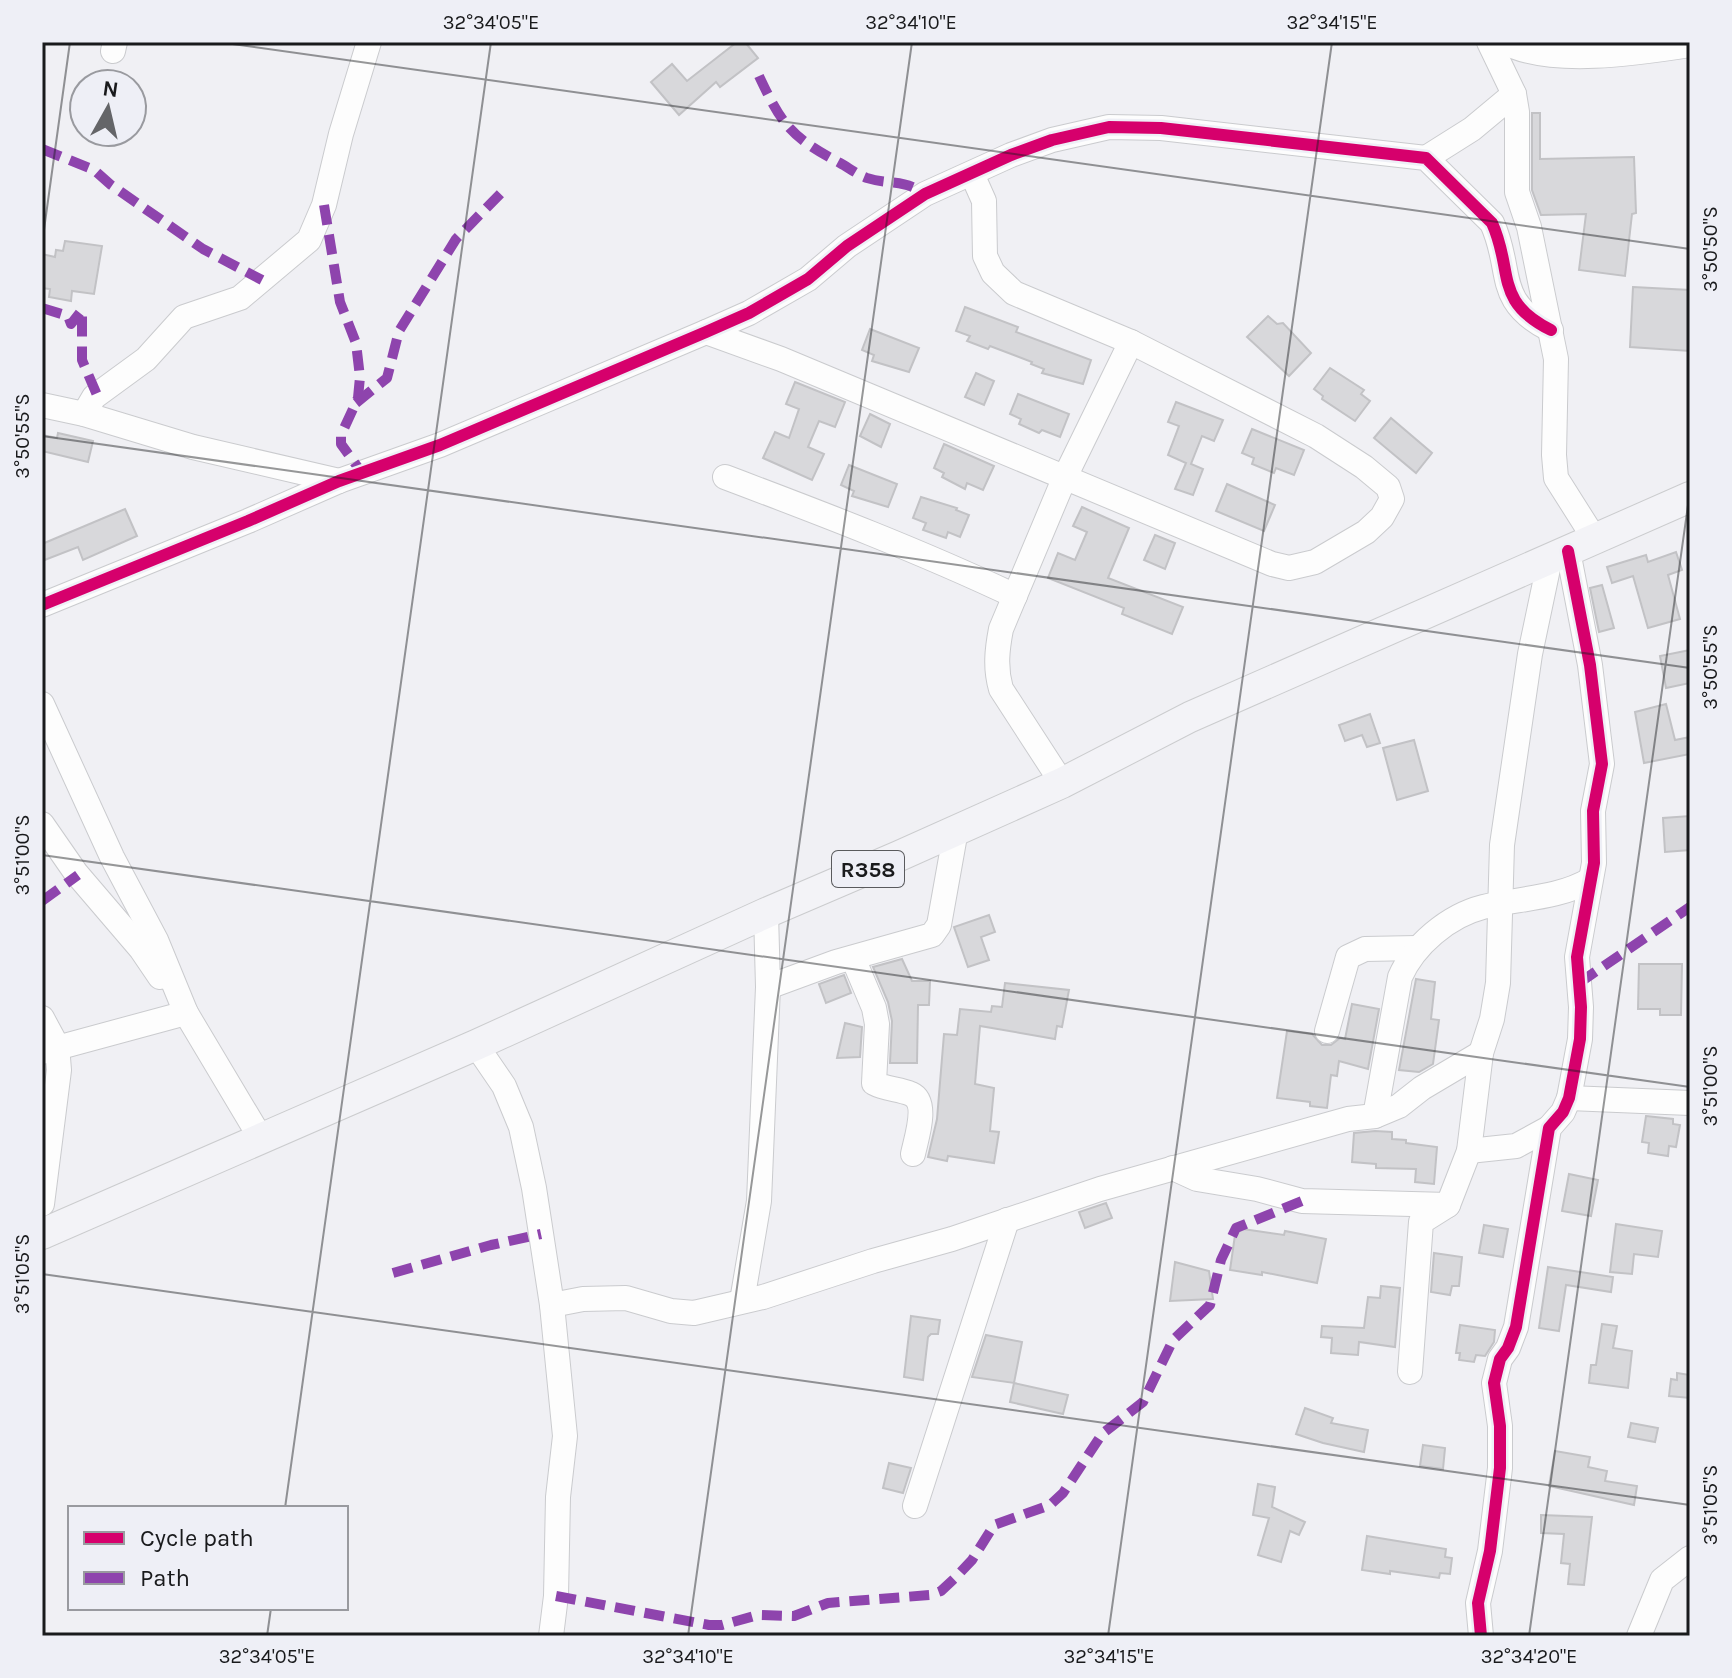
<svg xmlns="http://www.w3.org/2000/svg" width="1732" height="1678" font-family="Karla,sans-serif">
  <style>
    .building { fill: #d8d8db; stroke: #c2c2c5; stroke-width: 2 }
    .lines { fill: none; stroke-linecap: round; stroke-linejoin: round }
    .minor-casing { stroke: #cacbce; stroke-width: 26 }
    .major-casing { stroke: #cbccce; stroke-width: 32 }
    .minor { stroke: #fdfdfd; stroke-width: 24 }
    .major { stroke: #f3f3f7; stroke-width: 30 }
    .quiet { stroke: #8e44ad; stroke-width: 10; stroke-dasharray: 20 10; stroke-linecap: butt }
    .cycleway-casing { stroke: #eeeff6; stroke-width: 17 }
    .cycleway { stroke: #d6006c; stroke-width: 12 }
    .ticks { fill: none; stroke: #191a1c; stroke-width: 2; stroke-opacity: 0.45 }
    .labels { text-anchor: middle; stroke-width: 6; stroke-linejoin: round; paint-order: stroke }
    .shield { fill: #eeeff6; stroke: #595a5d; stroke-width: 2 }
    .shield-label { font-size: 22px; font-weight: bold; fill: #191a1c }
    .neatline { fill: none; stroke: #191a1c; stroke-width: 3 }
    .ticks-label { font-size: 20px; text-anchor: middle; fill: #191a1c }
  </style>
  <rect width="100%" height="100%" fill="#f0f0f4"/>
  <!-- building -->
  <g class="building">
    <polygon points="737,42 745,42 758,58 720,87 716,82 679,115 651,82 672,64 687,81"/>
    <polygon points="1532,113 1540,113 1540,159 1634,157 1636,213 1632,214 1625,276 1579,270 1586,214 1541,215 1532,190"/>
    <polygon points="65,241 102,246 94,294 72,291 71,301 49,297 50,289 42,288 42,254 55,257 56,250 63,251"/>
    <polygon points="1633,287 1690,290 1690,351 1630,347"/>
    <polygon points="965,307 1018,327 1016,332 1091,360 1083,384 1042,373 1044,369 1031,364 1032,362 990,346 988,349 967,341 970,336 956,331"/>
    <polygon points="1268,316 1277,324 1283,323 1311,353 1289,376 1247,337"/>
    <polygon points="870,329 919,348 909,372 872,361 874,355 862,350"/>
    <polygon points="1330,368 1364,390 1361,394 1370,401 1355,421 1322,399 1323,396 1314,389"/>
    <polygon points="976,373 994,381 984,405 965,397"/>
    <polygon points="795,382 845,402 835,427 819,421 808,447 824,454 812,480 763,458 775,432 789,438 799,409 786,404"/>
    <polygon points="1018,394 1069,414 1060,437 1042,430 1039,433 1019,424 1021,419 1010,414"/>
    <polygon points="1176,402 1223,420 1214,441 1202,436 1191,464 1203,469 1193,495 1175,489 1186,463 1168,455 1179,426 1168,422"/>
    <polygon points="870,414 890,424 881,447 860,436"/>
    <polygon points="1391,418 1432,453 1416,473 1374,438"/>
    <polygon points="1252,429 1304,450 1294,475 1276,468 1274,473 1252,464 1254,458 1242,453"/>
    <polygon points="58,433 93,441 88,462 42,451 42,435 57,438"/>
    <polygon points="944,444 994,466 983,490 967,483 965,489 942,477 944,473 934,468"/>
    <polygon points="849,465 897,484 888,507 852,496 854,491 841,485"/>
    <polygon points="1227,484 1275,505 1264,531 1216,511"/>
    <polygon points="921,497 957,508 956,510 969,515 960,537 948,532 946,538 923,530 926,523 913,518"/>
    <polygon points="1082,507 1129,528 1108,578 1183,607 1172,634 1122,614 1124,608 1048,578 1058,553 1075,560 1087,532 1073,526"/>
    <polygon points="125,509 137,536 83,560 78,547 42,561 42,544"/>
    <polygon points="1155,535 1175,543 1165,569 1144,560"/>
    <polygon points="1676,552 1682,570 1668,575 1680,619 1648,628 1633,576 1612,583 1607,567 1646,555 1648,562"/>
    <polygon points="1602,585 1614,628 1599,632 1590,588"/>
    <polygon points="1690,650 1690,683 1666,688 1660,656"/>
    <polygon points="1666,704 1675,740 1690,737 1690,754 1644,763 1635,712"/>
    <polygon points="1370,714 1380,743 1367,747 1362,735 1345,741 1339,725"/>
    <polygon points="1414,740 1428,791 1397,800 1383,748"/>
    <polygon points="1690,816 1690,850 1665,852 1663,818"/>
    <polygon points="989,915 995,932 981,937 989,960 968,967 954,927"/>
    <polygon points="902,959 912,981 930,981 929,1005 918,1005 917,1063 890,1063 892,1021 888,1002 873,967"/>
    <polygon points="1639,964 1682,964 1681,1015 1660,1015 1660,1009 1638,1009"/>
    <polygon points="844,975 851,993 826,1003 819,984"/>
    <polygon points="1416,979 1435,982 1431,1019 1439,1020 1433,1064 1419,1072 1399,1070"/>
    <polygon points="1005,983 1069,990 1062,1027 1057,1026 1055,1039 980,1026 975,1084 994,1088 990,1131 999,1132 994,1163 948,1156 947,1161 928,1157 937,1119 944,1034 957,1035 960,1009 991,1012 992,1006 1002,1007"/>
    <polygon points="1352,1004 1379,1009 1368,1069 1339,1061 1337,1076 1331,1075 1327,1108 1310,1106 1310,1102 1277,1098 1287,1031 1312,1034 1322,1045 1331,1045 1340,1038 1345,1039"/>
    <polygon points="845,1023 862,1027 860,1057 837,1058"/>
    <polygon points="1646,1116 1673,1119 1673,1124 1680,1125 1676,1147 1669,1146 1668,1156 1648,1153 1649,1143 1642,1142"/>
    <polygon points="1375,1131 1392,1132 1392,1139 1406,1140 1406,1143 1437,1147 1434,1184 1415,1182 1416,1169 1376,1168 1376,1164 1352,1162 1354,1133"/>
    <polygon points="1569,1174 1598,1180 1591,1216 1562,1211"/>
    <polygon points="1106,1203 1112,1218 1085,1228 1079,1212"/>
    <polygon points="1616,1224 1662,1231 1658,1257 1634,1254 1632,1274 1610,1272"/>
    <polygon points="1484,1225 1508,1229 1503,1257 1479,1253"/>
    <polygon points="1236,1228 1284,1235 1285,1231 1326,1239 1317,1283 1262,1272 1262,1275 1230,1270"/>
    <polygon points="1434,1253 1462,1257 1459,1286 1452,1286 1450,1295 1431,1292"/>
    <polygon points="1175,1262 1209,1271 1213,1299 1170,1301"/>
    <polygon points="1548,1267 1613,1277 1611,1292 1566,1285 1559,1331 1539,1328"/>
    <polygon points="1381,1286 1400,1288 1395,1347 1359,1342 1358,1355 1331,1353 1332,1338 1321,1337 1322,1326 1364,1328 1368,1297 1380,1298"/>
    <polygon points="911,1316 940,1320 938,1334 931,1334 928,1337 923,1380 904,1377"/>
    <polygon points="1602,1324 1617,1326 1613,1348 1632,1351 1628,1388 1589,1383 1591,1365 1596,1365"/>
    <polygon points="1460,1325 1495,1330 1494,1342 1485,1356 1476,1355 1474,1362 1459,1360 1460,1353 1456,1353"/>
    <polygon points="986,1335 1022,1342 1014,1383 972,1377"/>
    <polygon points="1677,1373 1690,1375 1690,1398 1669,1396 1671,1379 1677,1380"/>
    <polygon points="1014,1383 1068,1395 1063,1414 1010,1402"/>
    <polygon points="1305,1408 1333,1418 1331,1423 1368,1430 1364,1452 1323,1443 1296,1434"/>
    <polygon points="1631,1423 1658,1428 1655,1442 1628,1437"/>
    <polygon points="1423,1445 1445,1448 1443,1469 1420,1466"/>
    <polygon points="1555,1451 1590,1457 1588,1467 1607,1471 1605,1481 1637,1486 1634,1505 1549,1486"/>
    <polygon points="889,1463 911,1468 903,1493 883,1488"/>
    <polygon points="1258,1484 1275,1487 1272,1507 1305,1522 1299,1535 1290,1531 1281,1562 1258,1555 1269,1518 1253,1515"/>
    <polygon points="1541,1515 1592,1517 1584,1585 1568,1584 1570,1564 1561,1563 1564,1534 1541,1533"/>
    <polygon points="1367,1536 1446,1549 1445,1557 1452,1558 1450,1574 1440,1573 1439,1578 1390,1571 1390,1574 1362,1570"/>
  </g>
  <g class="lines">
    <defs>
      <g id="minor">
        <polyline points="1489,42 1514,94 1517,112 1517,192 1529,227 1556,359 1554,455 1556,478 1594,538"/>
        <path d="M1504,42C1550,67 1639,53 1690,45"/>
        <polyline points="113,51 115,42"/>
        <polyline points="1426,158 1472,129 1514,94"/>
        <polyline points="706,332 781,359 1272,564 1289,568 1315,562 1366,532 1382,517 1392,499 1388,487 1364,467 1316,436 1131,342 1014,293 993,273 985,256 984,201 972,174"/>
        <polyline points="42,405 84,414 193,447 339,481"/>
        <polyline points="84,414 94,397 146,359 184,317 240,298 309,240 324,205 341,134 369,42"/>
        <path d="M725,477C823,514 920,551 1015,596"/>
        <path d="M42,605L248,521L339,481L440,445L706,332L749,313L808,279L847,246L925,194L1011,155L1052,140L1109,127L1161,128L1426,158L1492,223C1514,271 1493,301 1551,330"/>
        <polyline points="42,704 112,857 156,940 186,1013 260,1137"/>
        <path d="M1062,783L1001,689C995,668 997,650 1001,629L1064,479L1131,342"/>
        <polyline points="42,824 76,873 141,949 160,977"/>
        <path d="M853,958L874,1008L877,1024L874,1083C885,1089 899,1089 911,1094C929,1102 916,1139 913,1154"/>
        <polyline points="768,987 836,962 932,935 939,925 956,830"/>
        <polyline points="42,1018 57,1046 59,1070 42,1204"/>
        <polyline points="1327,1031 1348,957 1365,949 1417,948"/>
        <polyline points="476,1045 504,1086 521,1127 534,1188 552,1305 565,1436 558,1497 556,1596 551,1636"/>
        <polyline points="42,1052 186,1013"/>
        <polyline points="1569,1098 1690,1103"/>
        <path d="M1375,1116L1400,977C1414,945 1448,916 1483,907C1519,898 1557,899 1590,880"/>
        <polyline points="1469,1151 1516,1146 1549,1128"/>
        <polyline points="1173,1168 1197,1179 1257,1189 1302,1201 1448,1205"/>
        <polyline points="742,1301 759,1201 768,987 766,913"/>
        <polyline points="552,1305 583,1299 626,1298 671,1311 694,1313 763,1297 873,1261 952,1239 1100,1189 1348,1119 1375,1116 1399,1106 1422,1088 1481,1053"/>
        <polyline points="1410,1372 1421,1222 1448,1205 1469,1151 1481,1053 1492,1019 1498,983 1502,845 1530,654 1550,559"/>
        <polyline points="915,1506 1007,1220"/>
        <polyline points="1481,1636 1478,1603 1490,1551 1500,1468 1500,1426 1494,1383 1500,1359 1508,1348 1516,1327 1549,1128 1563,1112 1569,1098 1580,1039 1581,1007 1577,957 1594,863 1593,811 1602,764 1590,665 1568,551"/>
        <polyline points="1639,1636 1662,1580 1690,1558"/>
      </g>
      <polyline id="major" points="42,1234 476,1045 766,913 899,856 1062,783 1190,717 1690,497"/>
    </defs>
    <!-- minor casing -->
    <use href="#minor" class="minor-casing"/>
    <!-- major casing -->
    <use href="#major" class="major-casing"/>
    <!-- minor -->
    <use href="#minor" class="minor"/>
    <!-- major -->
    <use href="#major" class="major"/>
    <!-- quiet -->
    <g class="quiet">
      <path d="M759,76C782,125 791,137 840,163C849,168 858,175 867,178C890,185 904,179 925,194"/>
      <polyline points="42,149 94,170 111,185 203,249 262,280"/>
      <polyline points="324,205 340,302 356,343 360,377 358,398 341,435 341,444 362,473"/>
      <polyline points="42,308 68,316 71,324 82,310 82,360 97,395"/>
      <polyline points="356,403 387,378 399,331 456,239 503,191"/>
      <polyline points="42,901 78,875"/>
      <polyline points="1579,983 1690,907"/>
      <polyline points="393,1273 491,1245 541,1234"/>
      <polyline points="556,1596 709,1625 722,1625 758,1615 794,1616 828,1603 930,1595 941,1591 956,1577 972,1560 994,1525 1050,1505 1063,1493 1102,1434 1143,1402 1173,1340 1210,1305 1221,1260 1236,1228 1302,1201"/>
    </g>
    <defs>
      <g id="cycleway">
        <path d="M42,605L248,521L339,481L440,445L706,332L749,313L808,279L847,246L925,194L1011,155L1052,140L1109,127L1161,128L1426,158L1492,223C1514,271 1493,301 1551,330"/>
        <polyline points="1481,1636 1478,1603 1490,1551 1500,1468 1500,1426 1494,1383 1500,1359 1508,1348 1516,1327 1549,1128 1563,1112 1569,1098 1580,1039 1581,1007 1577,957 1594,863 1593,811 1602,764 1590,665 1568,551"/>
      </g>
    </defs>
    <!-- cycleway casing -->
    <use href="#cycleway" class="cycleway-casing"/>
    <!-- cycleway -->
    <use href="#cycleway" class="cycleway"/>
  </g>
  <!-- ticks -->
  <path class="ticks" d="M218,42L1690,249M42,244L70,42M42,436L1690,668M42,855L1690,1087M42,1274L1690,1505M285,1508L491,42M267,1636L271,1608M688,1636L912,42M1108,1636L1332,42M1529,1636L1690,491"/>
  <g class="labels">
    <!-- shield labels -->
    <rect class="shield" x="832" y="851" width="72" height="36" rx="6"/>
    <g class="shield-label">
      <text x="868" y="877">R358</text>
    </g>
  </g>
  <!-- border -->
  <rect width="1732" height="1678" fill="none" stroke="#eeeff6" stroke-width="88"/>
  <!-- legend -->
  <rect x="68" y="1506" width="280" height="104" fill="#eeeff6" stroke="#999a9f" stroke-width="2"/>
  <rect x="84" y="1532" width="40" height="12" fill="#d6006c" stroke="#999a9f" stroke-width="2"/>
  <text x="140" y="1546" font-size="24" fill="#191a1c">Cycle path</text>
  <rect x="84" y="1572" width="40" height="12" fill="#8e44ad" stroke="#999a9f" stroke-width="2"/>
  <text x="140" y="1586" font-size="24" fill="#191a1c">Path</text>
  <!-- north arrow -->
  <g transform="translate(108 108) rotate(8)"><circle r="38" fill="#eeeff6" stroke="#999a9f" stroke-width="2"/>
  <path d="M0-6L14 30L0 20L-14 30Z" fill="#646568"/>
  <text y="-12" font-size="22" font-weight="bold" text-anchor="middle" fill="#191a1c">N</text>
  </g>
  <rect x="44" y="44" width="1644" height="1590" class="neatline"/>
  <g class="ticks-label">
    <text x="491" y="29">32°34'05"E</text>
    <text x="911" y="29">32°34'10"E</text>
    <text x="1332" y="29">32°34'15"E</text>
    <text transform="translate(1710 249) rotate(-90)" y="7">3°50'50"S</text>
    <text transform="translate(22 436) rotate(-90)" y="7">3°50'55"S</text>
    <text transform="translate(1710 667) rotate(-90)" y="7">3°50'55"S</text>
    <text transform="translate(22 855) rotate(-90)" y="7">3°51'00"S</text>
    <text transform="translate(1710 1086) rotate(-90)" y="7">3°51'00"S</text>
    <text transform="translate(22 1274) rotate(-90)" y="7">3°51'05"S</text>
    <text transform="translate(1710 1505) rotate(-90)" y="7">3°51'05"S</text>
    <text x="267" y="1663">32°34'05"E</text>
    <text x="688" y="1663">32°34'10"E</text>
    <text x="1109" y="1663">32°34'15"E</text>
    <text x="1529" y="1663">32°34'20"E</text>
  </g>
</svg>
